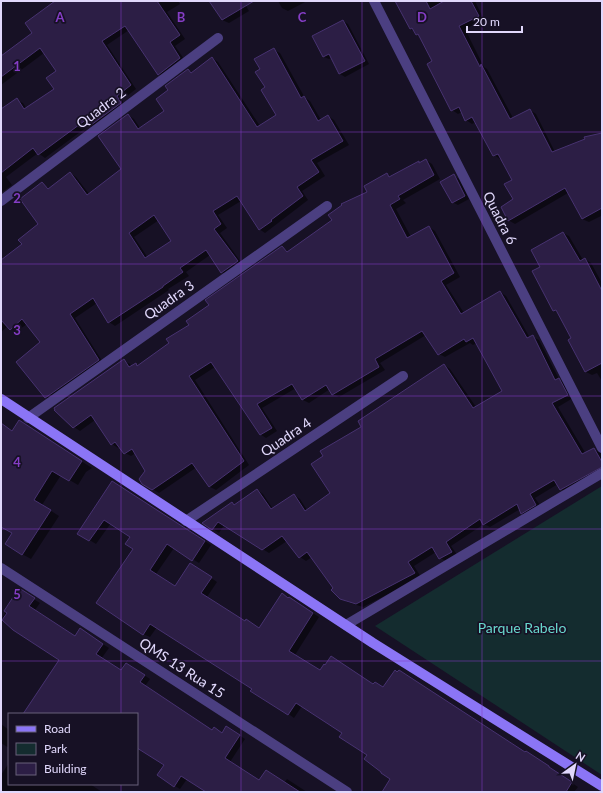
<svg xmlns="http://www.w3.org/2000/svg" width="603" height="793" font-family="Lato,sans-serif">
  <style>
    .green { fill: #142c2f }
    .shadow { fill: #0007; fill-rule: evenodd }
    .building { fill: #2c1e45; stroke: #473270; fill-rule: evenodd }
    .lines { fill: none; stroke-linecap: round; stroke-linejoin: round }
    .street { stroke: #4b3f81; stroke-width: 10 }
    .secondary { stroke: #8b75f6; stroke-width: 10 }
    .grid { fill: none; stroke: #853dc5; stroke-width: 1; stroke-opacity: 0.55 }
    .labels { text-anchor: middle; stroke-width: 3.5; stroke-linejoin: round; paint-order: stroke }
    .street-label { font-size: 14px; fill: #e1d8fc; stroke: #171125 }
    .park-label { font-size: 14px; fill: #68d8cd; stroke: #171125 }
    .grid-label { font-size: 13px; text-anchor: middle; font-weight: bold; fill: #853dc5; stroke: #171125; stroke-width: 3.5; stroke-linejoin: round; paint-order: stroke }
  </style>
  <rect width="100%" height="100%" fill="#171125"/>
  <!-- green -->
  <polygon class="green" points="602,486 602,775 375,626"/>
  <!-- shadow -->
  <g class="shadow">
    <polygon points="50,1 178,1 180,4 167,12 185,39 175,46 186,62 165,78 158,74 129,30 107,45 136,89 122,100 126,107 98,128 91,124 45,158 38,153 6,177 12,185 1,193 1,110 17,100 23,103 27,109 55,90 57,72 44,53 1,85 1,57 34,34 52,4"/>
    <polygon points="210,1 243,1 249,11 229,23 222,20"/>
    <polygon points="278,1 307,1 288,11 282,8"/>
    <polygon points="396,1 475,1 484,20 465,29 484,67 487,69 513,118 530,110 536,114 555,152 602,134 602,218 601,216 589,222 582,219 568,193 515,224 508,220 514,200 513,180 502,158 500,159 494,155 476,122 472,124 466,120 462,112 458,114 452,110 433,62 420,36 410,28"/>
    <polygon points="343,21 348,24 369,64 345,77 340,74 332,58 329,59 324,57"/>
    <path d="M274,50L280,53L305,98L310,101L321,120L328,116L334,120L349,145L317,163L325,176L302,191L308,200L265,233L259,229L241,201L218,215L227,228L220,233L243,265L228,276L222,272L210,255L186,272L189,276L168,289L169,290L115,326L109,322L97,303L75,318L104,364L52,401L46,397L42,342L27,324L16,332L8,326L1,332V261L23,245L40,224L42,184L50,189L70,173L76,177L89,194L122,170L128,115L134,119L140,128L166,111L169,90L188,70L193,73L212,58L218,62L260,126L277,116L266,88L261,70ZM159,220L173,241L148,258L134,237Z"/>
    <polygon points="426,160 432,164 440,179 403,200 406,203 396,209 411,237 429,227 435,231 460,277 446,285 464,313 500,292 506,296 530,338 533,337 539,340 559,379 565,383 573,398 558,407 586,454 594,449 602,454 602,472 567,493 561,489 558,484 535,498 542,508 528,517 521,513 520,509 490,527 484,524 451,546 458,556 446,561 440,558 436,552 414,566 421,577 363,607 347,602 341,598 312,557 306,561 300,557 287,541 269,553 224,525 219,533 204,523 232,503 235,505 257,490 263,494 273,509 294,495 300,499 307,510 332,493 363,427 444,365 450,369 476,407 503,391 477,343 473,345 470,343 445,357 439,354 426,335 380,363 385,370 339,397 333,394 330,389 309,403 303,400 296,388 262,408 277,431 266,438 260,434 215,367 195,380 249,465 216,490 210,487 197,467 159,493 143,483 146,471 136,453 131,456 125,453 120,446 118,448 112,444 95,420 80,431 74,427 124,361 130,364 132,367 136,365 138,366 170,344 191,325 210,305 282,247 289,252 333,220 368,192 387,174 391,177 419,162 420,163"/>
    <polygon points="454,176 459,179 469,199 458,205 452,202"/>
    <polygon points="563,233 569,236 583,260 585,259 591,263 602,283 602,381 597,373 592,375 586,372 570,340 572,338 559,313 554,310 542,267"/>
    <polygon points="1,423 13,431 28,427 92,468 86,472 78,485 61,475 42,505 59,516 31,559 22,554 17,526 1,518"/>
    <polygon points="118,486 211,545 199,563 174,548 156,574 175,587 197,568 217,582 207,597 245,622 260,629 289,599 296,602 319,617 295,655 320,672 384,688 533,756 578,787 574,792 383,792 392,779 343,732 302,706 294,718 253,688 157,627 150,637 143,634 134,549 132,537 111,523 96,544 78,533"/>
    <polygon points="19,590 40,603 35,610 76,637 86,633 109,648 101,659 121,671 132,667 150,679 145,686 212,731 222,734 233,731 245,739 230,762 260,781 284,783 287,779 307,792 208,792 187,779 180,789 175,786 165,765 138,747 137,749 137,714 73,714 61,659 1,620"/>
    <polygon points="1,724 9,730 9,748 1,743"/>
    <polygon points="9,763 9,784 90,784 102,792 1,792 1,775"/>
  </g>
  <!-- building -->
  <g class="building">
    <polygon points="55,1 157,1 180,35 170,42 180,58 158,75 125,26 102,41 131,85 117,96 121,103 91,125 87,119 38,155 33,148 1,173 1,109 17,98 24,109 54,89 46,78 56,71 40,48 1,77 1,56 32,33 25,23"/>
    <polygon points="209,1 254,1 222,20"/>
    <polygon points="395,1 426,1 430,9 444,1 471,1 479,16 459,26 480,67 481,64 510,119 530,109 552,152 585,139 584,137 602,133 602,208 582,219 565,188 508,221 501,207 513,199 504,184 512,180 498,154 493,156 472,117 465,121 459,107 451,111 427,64 432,61 418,34 416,35 412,28 410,29"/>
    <polygon points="343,20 365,61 339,74 329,54 323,57 312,36"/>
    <path d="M274,48L301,98L304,96L318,121L328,115L343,141L311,160L319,172L297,187L303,196L271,220L272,221L259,230L237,196L213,211L221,224L214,229L238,261L221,273L206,250L180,268L183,272L163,286V287L108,323L93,298L70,314L99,360L45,398L16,362L40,342L22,319L10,330L1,320V260L22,244L18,240L38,224L20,199L42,182L48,189L70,172L87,195L121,169L98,136L128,114L138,129L164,111L156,99L168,90L165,86L188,69L191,73L212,57L257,127L276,115L261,90L265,87L255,72L260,69L254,59ZM154,215L171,241L145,258L129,233Z"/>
    <polygon points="426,159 434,175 398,196 400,199 390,205 407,238 429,226 454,273 441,281 461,314 500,291 527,338 533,335 555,380 559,378 568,395 552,403 582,454 594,448 602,462 602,467 560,490 554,480 530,494 536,505 521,514 517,504 483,525 480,519 446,542 452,552 439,559 432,547 408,562 415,573 356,604 340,599 331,590 333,588 307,552 299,558 282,536 262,550 218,522 212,530 202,523 232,502 234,505 257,489 271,509 294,494 305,511 330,493 311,464 323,456 320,451 361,427 358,421 444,364 473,408 502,391 473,338 466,342 464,339 438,355 422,331 375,359 379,367 332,395 326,385 302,400 292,384 257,404 272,428 260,435 211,362 189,376 244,461 209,487 192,463 152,490 142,484 139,479 145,471 132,449 124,454 115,442 111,445 91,415 73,428 54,410 55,410 54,408 124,359 129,367 136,363 137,366 169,343 166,339 189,325 186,321 209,305 205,300 282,246 287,252 332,220 328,215 342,205 341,204 367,192 364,186 387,173 389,177 419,161 419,163"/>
    <polygon points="454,174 465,196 452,203 440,182"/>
    <polygon points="563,232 580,261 585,258 602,291 602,363 585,372 568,340 571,338 556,310 553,311 532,271 540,267 531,250"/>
    <polygon points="19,420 82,461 69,481 52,471 34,500 51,510 22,555 5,544 12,533 1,527 1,423 12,431"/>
    <polygon points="112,481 205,541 192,561 167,544 150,570 175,586 190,563 212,577 201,593 245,621 246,619 259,628 282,593 288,598 289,597 313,613 289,651 320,670 324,664 325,665 331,656 373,684 375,682 383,687 395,670 397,672 399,670 525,752 526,751 549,766 549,767 572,782 566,792 382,792 390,779 381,773 381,772 364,759 367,755 339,737 342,733 296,703 288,715 250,691 252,689 150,624 143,635 96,603 133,549 125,544 130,537 104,520 89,541 77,534"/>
    <polygon points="19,588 35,598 29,606 75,636 80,628 103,644 96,654 121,670 126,663 145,675 140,682 212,730 214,727 222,733 226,726 240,735 225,758 259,780 266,770 300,792 206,792 181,776 174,787 157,775 164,765 137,748 137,714 23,714 59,660 13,630 2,620 7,613 4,611"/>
  </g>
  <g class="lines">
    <!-- street -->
    <g class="street">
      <polyline points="374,1 602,448"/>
      <polyline points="1,201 218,38"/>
      <polyline points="28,418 327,206"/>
      <polyline points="186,521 403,376"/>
      <polyline points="1,568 347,792"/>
      <polyline points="346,625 602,473"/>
    </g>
    <!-- secondary -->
    <polyline class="secondary" points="1,399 373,643 602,786"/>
  </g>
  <!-- grid -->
  <path class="grid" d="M121,1V714M241,1V792M362,1V792M482,1V792M1,132H602M1,264H602M1,396H602M1,529H602M1,661H602M121,784V792"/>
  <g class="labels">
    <!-- street labels -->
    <g class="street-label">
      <text transform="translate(101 108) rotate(-37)" y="5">Quadra 2</text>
      <text transform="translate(500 218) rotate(63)" y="5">Quadra 6</text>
      <text transform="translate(169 300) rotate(-35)" y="5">Quadra 3</text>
      <text transform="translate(286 437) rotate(-34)" y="5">Quadra 4</text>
      <text transform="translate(182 668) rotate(33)" y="5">QMS 13 Rua 15</text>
    </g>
    <!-- park labels -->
    <g class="park-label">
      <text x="522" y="633">Parque Rabelo</text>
    </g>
  </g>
  <g class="grid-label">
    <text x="60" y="22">A</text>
    <text x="181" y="22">B</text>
    <text x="302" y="22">C</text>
    <text x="422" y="22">D</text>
    <text x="17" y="71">1</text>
    <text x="17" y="203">2</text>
    <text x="17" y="335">3</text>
    <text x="17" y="467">4</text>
    <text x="17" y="599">5</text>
  </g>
  <!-- border -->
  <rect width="603" height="793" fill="none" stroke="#e1d8fc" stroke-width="4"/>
  <!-- legend -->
  <rect x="8" y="713" width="130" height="72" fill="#171125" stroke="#68617b"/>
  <rect x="16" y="726" width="20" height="6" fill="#8b75f6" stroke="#68617b"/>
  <text x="44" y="733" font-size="12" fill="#e1d8fc">Road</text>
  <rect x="16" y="743" width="20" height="12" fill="#142c2f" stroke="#68617b"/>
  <text x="44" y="753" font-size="12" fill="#e1d8fc">Park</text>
  <rect x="16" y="763" width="20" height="12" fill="#2c1e45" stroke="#68617b"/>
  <text x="44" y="773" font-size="12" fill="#e1d8fc">Building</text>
  <!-- north arrow -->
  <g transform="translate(575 765) rotate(33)" stroke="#171125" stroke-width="3" paint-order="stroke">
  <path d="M0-3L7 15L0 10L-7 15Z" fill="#e1d8fc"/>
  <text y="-6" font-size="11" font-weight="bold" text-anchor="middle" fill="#e1d8fc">N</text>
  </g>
  <!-- scale -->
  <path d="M467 26v6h55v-6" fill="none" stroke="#e1d8fc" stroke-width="2"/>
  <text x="473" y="26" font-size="12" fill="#e1d8fc" stroke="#171125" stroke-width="3" paint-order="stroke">20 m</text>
</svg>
